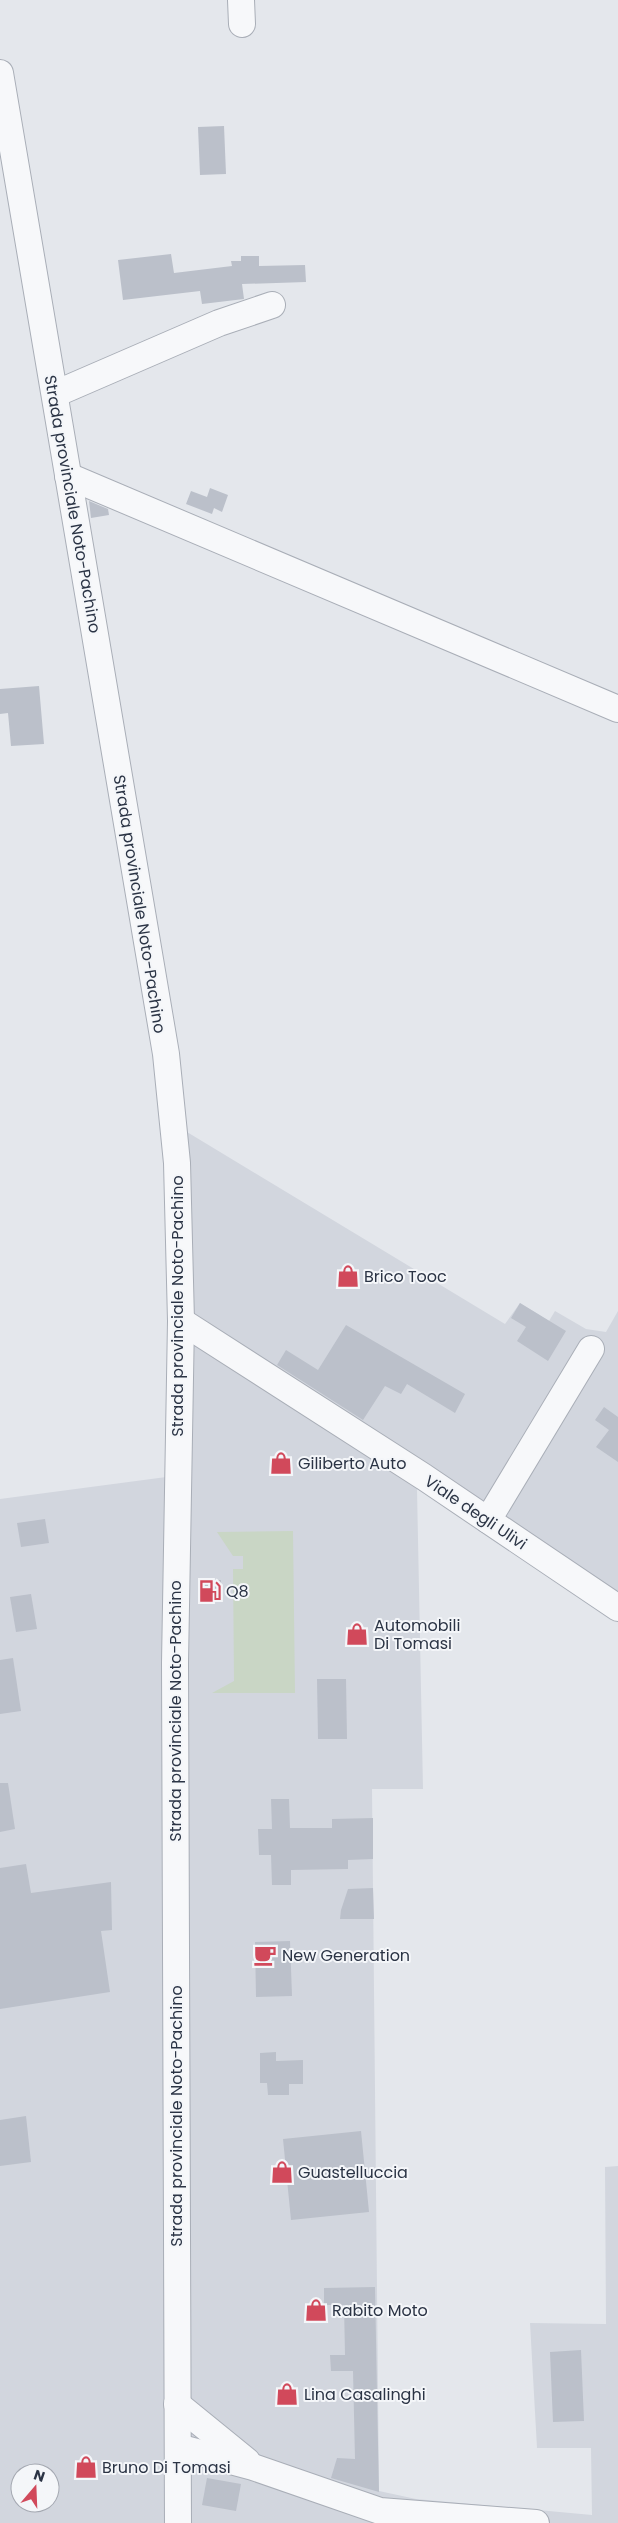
<svg xmlns="http://www.w3.org/2000/svg" width="618" height="2523" font-family="Poppins,sans-serif">
  <style>
    .built { fill: #d2d6de; fill-rule: evenodd }
    .green { fill: #c9d6c5 }
    .building { fill: #bbc0ca }
    .lines { fill: none; stroke-linecap: round; stroke-linejoin: round }
    .minor-casing { stroke: #a9aeb7; stroke-width: 28 }
    .minor { stroke: #f7f8fa; stroke-width: 26 }
    .labels { text-anchor: middle; stroke-width: 4; stroke-linejoin: round; paint-order: stroke }
    .street-label { font-size: 16px; fill: #2b3445; stroke: #f4f6f9 }
    .poi-label { font-size: 16px; fill: #2b3445; stroke: #f4f6f9; text-anchor: start }
  </style>
  <rect width="100%" height="100%" fill="#e4e7ec"/>
  <!-- built -->
  <path class="built" d="M187,1132L505,1324L520,1303L549,1321L555,1311L586,1329L606,1332L618,1311V1618L506,1540L417,1489L423,1789H372L379,2491L416,2499L592,2515L591,2448H537L530,2323L606,2324L605,2167L618,2166V2523H0V1499L189,1474L194,1304ZM20,2473H50V2503H20Z"/>
  <!-- green -->
  <polygon class="green" points="293,1531 295,1693 212,1693 234,1681 233,1569 243,1569 243,1556 233,1556 217,1532"/>
  <!-- building -->
  <g class="building">
    <polygon points="224,126 226,174 200,175 198,127"/>
    <polygon points="171,254 174,273 232,266 231,261 241,261 241,256 259,256 259,266 305,265 306,282 242,284 244,299 202,304 200,291 123,300 118,260"/>
    <polygon points="210,488 228,495 222,512 214,508 212,514 186,504 191,491 207,497"/>
    <polygon points="89,501 108,509 109,515 91,518"/>
    <polygon points="39,686 44,744 11,746 8,713 0,714 0,689"/>
    <polygon points="520,1303 566,1331 548,1361 517,1341 526,1327 511,1318"/>
    <polygon points="346,1325 465,1394 455,1413 407,1384 401,1394 385,1386 363,1420 277,1365 286,1350 318,1370"/>
    <polygon points="604,1407 618,1417 618,1462 596,1447 609,1430 595,1420"/>
    <polygon points="45,1519 49,1543 21,1547 17,1523"/>
    <rect x="198" y="1580" width="23" height="21"/>
    <polygon points="31,1594 37,1629 16,1632 10,1597"/>
    <polygon points="13,1658 21,1711 0,1714 0,1660"/>
    <polygon points="317,1679 346,1679 347,1739 318,1739"/>
    <polygon points="0,1783 8,1783 15,1829 0,1832"/>
    <polygon points="271,1799 289,1799 290,1828 332,1828 332,1819 373,1818 373,1859 348,1860 348,1869 291,1870 291,1885 272,1885 271,1855 259,1855 258,1829 272,1829"/>
    <polygon points="26,1864 31,1893 111,1882 112,1930 101,1931 110,1992 0,2009 0,1868"/>
    <polygon points="373,1888 374,1919 340,1919 341,1910 348,1889"/>
    <polygon points="290,1941 292,1996 256,1997 255,1942"/>
    <polygon points="276,2052 276,2061 303,2060 303,2084 289,2084 289,2095 268,2095 267,2083 260,2083 260,2053"/>
    <polygon points="26,2116 31,2162 0,2166 0,2120"/>
    <polygon points="361,2131 369,2212 291,2220 283,2139"/>
    <polygon points="375,2287 378,2444 379,2492 331,2478 337,2458 355,2459 353,2371 331,2371 330,2355 345,2355 344,2305 324,2305 324,2288"/>
    <polygon points="581,2350 584,2421 553,2422 550,2352"/>
    <polygon points="207,2478 241,2484 236,2511 202,2505"/>
  </g>
  <g class="lines">
    <defs>
      <g id="minor">
        <polyline points="241,0 242,24"/>
        <polyline points="0,73 166,1054 177,1163 181,1321 175,1663 178,2523"/>
        <polyline points="55,394 219,323 272,305"/>
        <polyline points="68,476 618,709"/>
        <polyline points="181,1321 424,1477 618,1608"/>
        <polyline points="488,1520 591,1349"/>
        <polyline points="177,2404 247,2461"/>
        <polyline points="178,2447 253,2467 380,2511 536,2523"/>
      </g>
    </defs>
    <!-- minor casing -->
    <use href="#minor" class="minor-casing"/>
    <!-- minor -->
    <use href="#minor" class="minor"/>
  </g>
  <!-- icons -->
  <defs>
    <symbol id="shop-bare" viewBox="-9 -9 18 18"><path d="M-5-2.5h2.3a2.7 3.5 0 0 1 5.4 0H5L5.5 6h-11ZM-1.5-2.5h3a1.5 2.3 0 0 0-3 0Z" fill="#d1495b" stroke="#f4f6f9" stroke-width="2.5" paint-order="stroke"/></symbol>
    <symbol id="fuel-bare" viewBox="-9 -9 18 18"><path d="M-5.5-6h7V0h2V4h1.3V-2.5L3-4.5l.8-.8L6-3V5H2.5V1h-1V6h-7ZM-4.2-4.7v3.2H.2V-4.7Z" fill="#d1495b" stroke="#f4f6f9" stroke-width="2.5" paint-order="stroke"/></symbol>
    <symbol id="cafe-bare" viewBox="-9 -9 18 18"><path d="M-5.5-4.5H6V0H3Q3 3.5 0 3.5H-2.5Q-5.5 3.5-5.5 0ZM3-3.2v2h1.7v-2ZM-6 4.5H4V6H-6Z" fill="#d1495b" stroke="#f4f6f9" stroke-width="2.5" paint-order="stroke"/></symbol>
  </defs>
  <g fill-rule="evenodd">
    <use href="#shop-bare" x="332" y="1260" width="32" height="32"/>
    <use href="#shop-bare" x="265" y="1447" width="32" height="32"/>
    <use href="#fuel-bare" x="194" y="1575" width="32" height="32"/>
    <use href="#shop-bare" x="341" y="1618" width="32" height="32"/>
    <use href="#cafe-bare" x="249" y="1939" width="32" height="32"/>
    <use href="#shop-bare" x="266" y="2156" width="32" height="32"/>
    <use href="#shop-bare" x="300" y="2294" width="32" height="32"/>
    <use href="#shop-bare" x="271" y="2378" width="32" height="32"/>
    <use href="#shop-bare" x="70" y="2451" width="32" height="32"/>
  </g>
  <g class="labels">
    <!-- street labels -->
    <g class="street-label">
      <text transform="translate(73 504) rotate(80)" y="6">Strada provinciale Noto-Pachino</text>
      <text transform="translate(140 904) rotate(81)" y="6">Strada provinciale Noto-Pachino</text>
      <text transform="translate(177 1306) rotate(-90)" y="6">Strada provinciale Noto-Pachino</text>
      <text transform="translate(476 1512) rotate(34)" y="6">Viale degli Ulivi</text>
      <text transform="translate(175 1711) rotate(-90)" y="6">Strada provinciale Noto-Pachino</text>
      <text transform="translate(176 2116) rotate(-90)" y="6">Strada provinciale Noto-Pachino</text>
    </g>
    <!-- poi labels -->
    <g class="poi-label">
      <text x="364" y="1282">Brico Tooc</text>
      <text x="298" y="1469">Giliberto Auto</text>
      <text x="226" y="1597">Q8</text>
      <text x="374" y="1631">Automobili<tspan x="374" dy="18">Di Tomasi</tspan></text>
      <text x="282" y="1961">New Generation</text>
      <text x="298" y="2178">Guastelluccia</text>
      <text x="332" y="2316">Rabito Moto</text>
      <text x="304" y="2400">Lina Casalinghi</text>
      <text x="102" y="2473">Bruno Di Tomasi</text>
    </g>
  </g>
  <!-- north arrow -->
  <g transform="translate(35 2488) rotate(19)"><circle r="24" fill="#f4f6f9" stroke="#a4a8b1"/>
  <path d="M0-4L9 19L0 12L-9 19Z" fill="#d1495b"/>
  <text y="-8" font-size="14" font-weight="bold" text-anchor="middle" fill="#2b3445">N</text>
  </g>
</svg>
